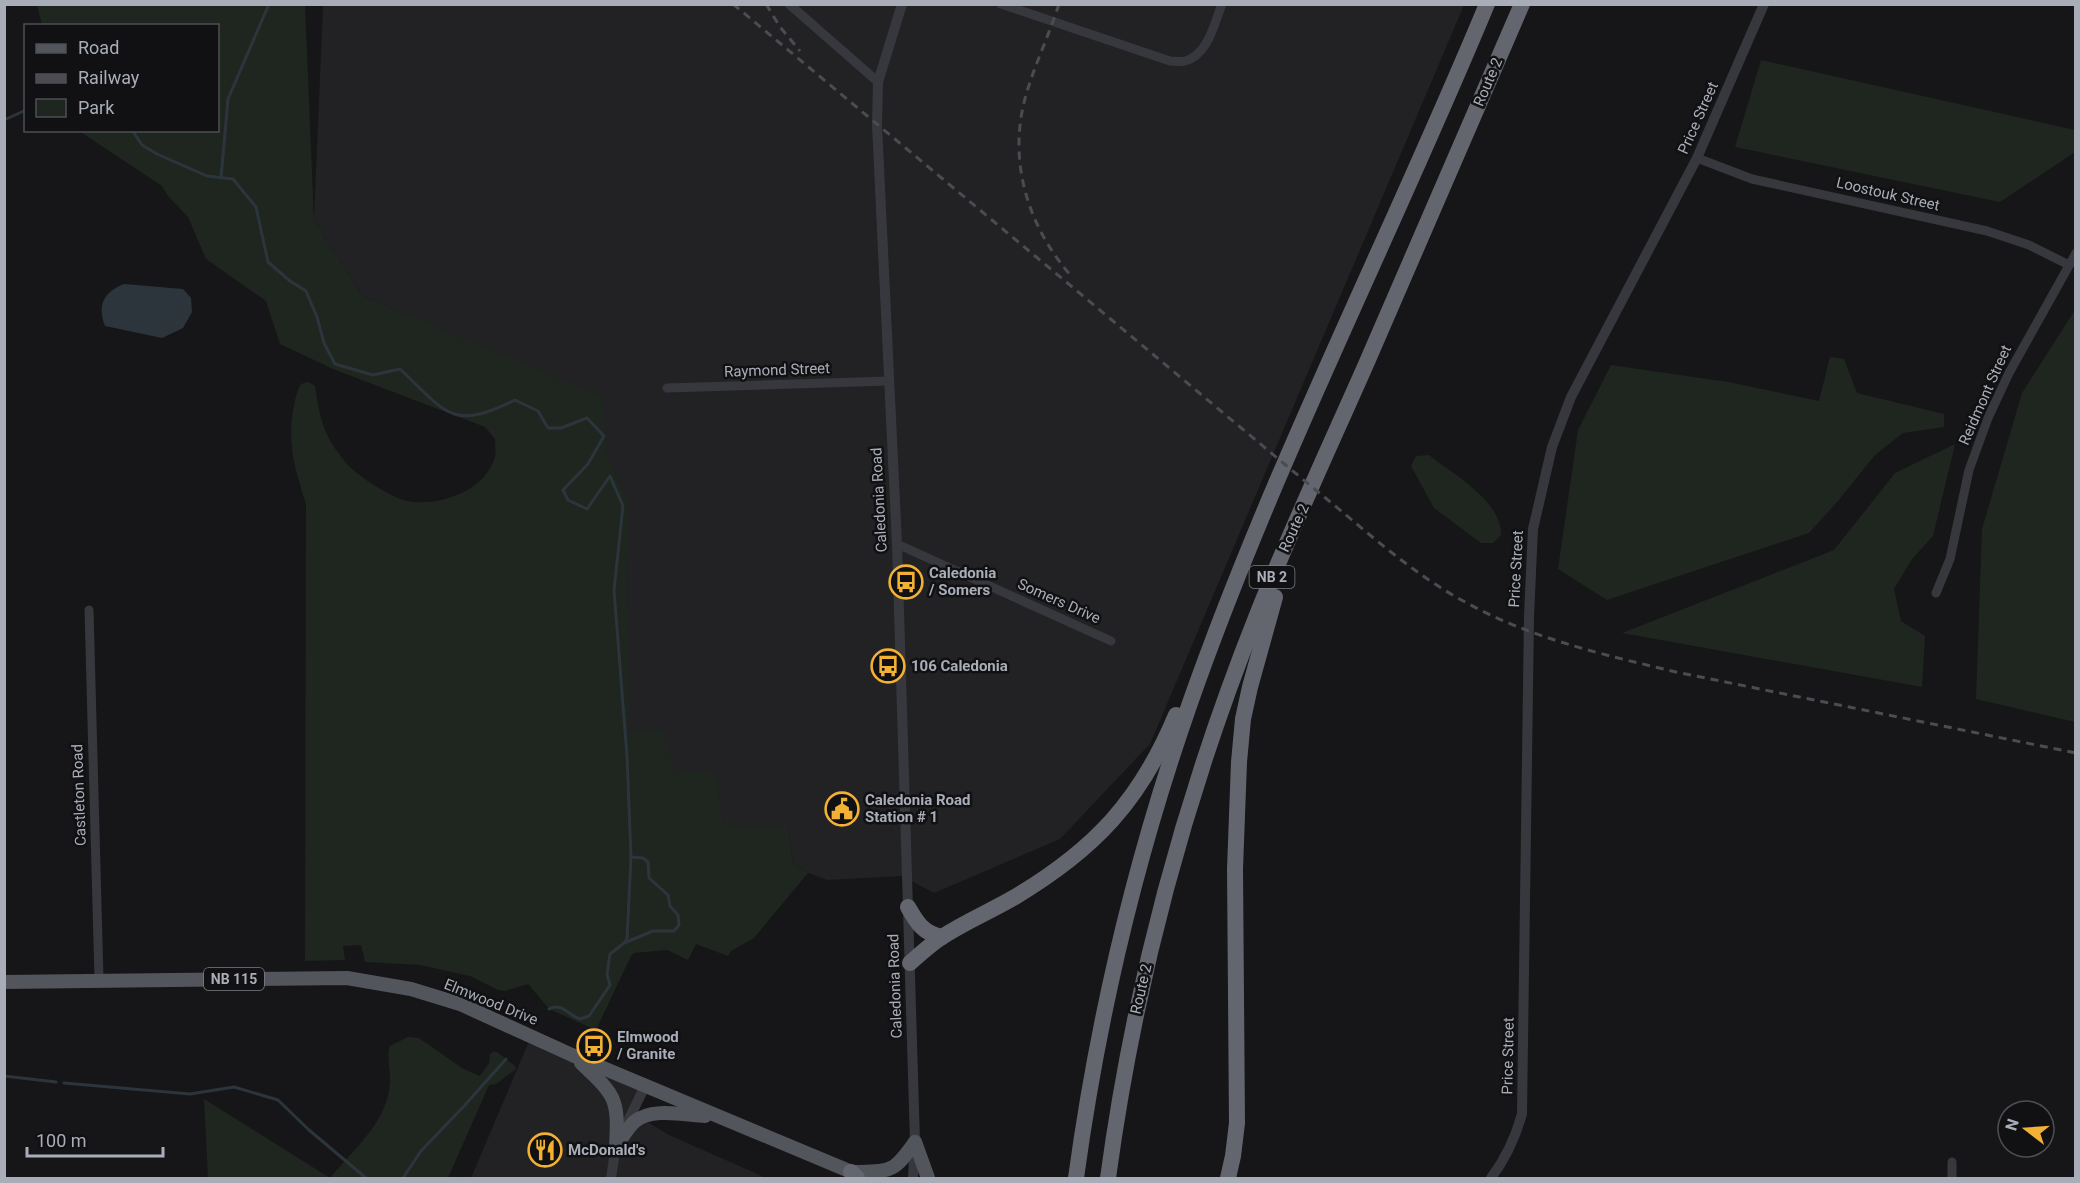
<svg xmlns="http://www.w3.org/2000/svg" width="2080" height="1183" font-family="Roboto,sans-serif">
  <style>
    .built { fill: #222225 }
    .green { fill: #1e261f }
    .water { fill: #2c353c }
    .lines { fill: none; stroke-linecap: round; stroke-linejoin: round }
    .stream { stroke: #2c353c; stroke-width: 3 }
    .minor { stroke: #37383d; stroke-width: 9 }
    .tertiary { stroke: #37383d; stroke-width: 10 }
    .primary { stroke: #53555c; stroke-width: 14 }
    .motorway { stroke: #63666e; stroke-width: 16 }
    .rail { stroke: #4a4c52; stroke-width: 3; stroke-dasharray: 8 6; stroke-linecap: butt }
    .labels { text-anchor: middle; stroke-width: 5; stroke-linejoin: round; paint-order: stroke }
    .shield { fill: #111113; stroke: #7b7e86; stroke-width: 1.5 }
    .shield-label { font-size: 14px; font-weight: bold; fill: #a8adb8 }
    .street-label { font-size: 15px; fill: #a8adb8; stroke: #111113 }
    .poi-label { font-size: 15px; font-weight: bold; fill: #a8adb8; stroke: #111113; text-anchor: start }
  </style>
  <rect width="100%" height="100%" fill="#161618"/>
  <!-- built -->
  <g class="built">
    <polygon points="323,5 1464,5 1150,744 1060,839 934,893 902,876 827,880 808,873 793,863 788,826 722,826 623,771 582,389 363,296 314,220"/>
    <polygon points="530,1039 647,1091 636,1115 669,1135 762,1176 761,1178 471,1178"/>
  </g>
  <!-- green -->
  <g class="green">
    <path d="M37,5H305L314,220L363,296L602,396L607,456L628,502L626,591L630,731L661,730L678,772H716L723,826H788L793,863L808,873L754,938L731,951L728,956L696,944L688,960L667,950L634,953L631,956L596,1030L549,1009L528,984L505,991L498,990L470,976L420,965L365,962L361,945L343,946L345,960L305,961L306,504C296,472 287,445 293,411C295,401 296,393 301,384L308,382L315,386C320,421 324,437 348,465C358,476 392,498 407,501C438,507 485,492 495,457C496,452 495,444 495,439L485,427L333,369L280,344L266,301L206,259L188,217L168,196L162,186L79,131L218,130V26L42,25Z"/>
    <polygon points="1761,60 2075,130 2075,152 2000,202 1735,147"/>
    <polygon points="2075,310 2075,722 1976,699 1982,529 2022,393"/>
    <polygon points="1830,357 1844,359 1857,393 1944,414 1944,427 1903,433 1875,455 1838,501 1809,533 1607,600 1558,569 1578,430 1611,365 1728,382 1819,401"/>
    <polygon points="1955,444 1933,536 1912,559 1894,589 1901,621 1925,636 1922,687 1622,633 1834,550 1895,473"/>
    <path d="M1429,455C1454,475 1502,501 1501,535L1493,543H1481L1434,508L1411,466L1416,456Z"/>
    <path d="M408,1037L419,1038L462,1068L480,1076L489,1063L490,1054L493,1052H497L515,1066L516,1069L496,1084L489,1085L448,1178H208L204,1099L330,1178C353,1150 388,1121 390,1083C391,1070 386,1059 390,1046Z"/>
  </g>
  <!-- water -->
  <path class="water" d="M124,284L183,289L191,298L192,312L183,328L162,338L105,326C97,306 103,292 124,284Z"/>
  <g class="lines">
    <!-- stream -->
    <g class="stream">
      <polyline points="4,120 26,110"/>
      <path d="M132,130L142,145L157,154L207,176L233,179L256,207L268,262L290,281L306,291L317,317L324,343L335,364L373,375L400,369C446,412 451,432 515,400L538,411L548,428H561L587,418L604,436L588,464L563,490L568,500L587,509L610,476L623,506L614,590L627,756L631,857L627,939L624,943L610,954L607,974L610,985L589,1016L580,1019C568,1015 562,1002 549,1009"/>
      <polyline points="221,178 228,99 269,4"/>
      <polyline points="624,943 653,931 674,931 679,925 678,915 670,906 668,895 649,878 648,862 643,858 631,857"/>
      <polyline points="4,1076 56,1082"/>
      <polyline points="64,1083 190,1094 234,1087 278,1100 309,1130 366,1178"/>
      <polyline points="403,1178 421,1151 465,1105 506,1059"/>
    </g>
    <!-- minor -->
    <g class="minor">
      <polyline points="789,4 878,82"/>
      <path d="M1001,4L1170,61C1174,61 1181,62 1185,61C1208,55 1214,24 1222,4"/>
      <polyline points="1697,158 1752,179 1987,231 2029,245 2069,265"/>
      <polyline points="667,388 888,381"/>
      <polyline points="897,544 1111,641"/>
      <polyline points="1936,593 1950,559 1969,470 1988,418 2009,373 2076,253"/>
      <polyline points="89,610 99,979"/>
      <polyline points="1952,1178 1952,1162"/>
    </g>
    <!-- tertiary -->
    <g class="tertiary">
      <polyline points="902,4 878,82 877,125 897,544 915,1142 913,1178"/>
      <polyline points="611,1178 616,1146 645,1086"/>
      <path d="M1491,1178C1506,1158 1515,1139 1522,1114L1529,616L1533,529L1552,447L1571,397L1697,158L1764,4"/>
    </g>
    <!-- primary -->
    <g class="primary">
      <polyline points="4,982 347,978 411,989 460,1004 572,1055 866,1178"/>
      <path d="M581,1063C615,1095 619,1098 616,1146"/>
      <polyline points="915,1142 928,1178"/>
      <path d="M616,1146C622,1138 627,1129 634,1122C651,1107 685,1115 705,1116"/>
      <path d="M856,1172C892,1171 894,1172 915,1142"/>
    </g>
    <!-- motorway -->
    <g class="motorway">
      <path d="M908,907C917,923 923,933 942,937"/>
      <path d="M910,963C920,954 931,944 942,937C965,922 991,911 1015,897C1095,849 1140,801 1176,715"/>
      <polyline points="851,1172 857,1178"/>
      <path d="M1076,1178C1098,1017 1136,857 1190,703C1274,464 1390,238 1487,4"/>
      <path d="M1108,1178C1134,986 1185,796 1257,615C1291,529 1330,446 1367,362C1419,243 1470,123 1522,4"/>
      <polyline points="1228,1178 1233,1156 1237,1123 1235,869 1239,762 1243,719 1250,687 1275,597"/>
    </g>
    <!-- rail -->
    <g class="rail">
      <path d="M733,4L1312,487C1362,527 1411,574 1469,604C1533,639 1605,655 1676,672L2076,753"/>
      <polyline points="766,4 780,27 800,51"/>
      <path d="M1059,4C1049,35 1035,64 1026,95C1007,161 1028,227 1072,277"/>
    </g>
  </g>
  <!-- icons -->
  <defs>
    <symbol id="bus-ring" viewBox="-11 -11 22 22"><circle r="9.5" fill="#111113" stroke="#f2b134" stroke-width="1.5"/><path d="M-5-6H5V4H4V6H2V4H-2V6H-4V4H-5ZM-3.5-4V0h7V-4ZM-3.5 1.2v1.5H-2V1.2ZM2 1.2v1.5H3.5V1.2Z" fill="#f2b134"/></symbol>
    <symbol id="civic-ring" viewBox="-11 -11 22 22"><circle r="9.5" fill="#111113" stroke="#f2b134" stroke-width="1.5"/><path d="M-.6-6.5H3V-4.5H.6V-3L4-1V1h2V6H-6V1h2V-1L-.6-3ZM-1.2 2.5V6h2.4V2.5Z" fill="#f2b134"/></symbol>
    <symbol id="restaurant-ring" viewBox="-11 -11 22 22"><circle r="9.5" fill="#111113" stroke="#f2b134" stroke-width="1.5"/><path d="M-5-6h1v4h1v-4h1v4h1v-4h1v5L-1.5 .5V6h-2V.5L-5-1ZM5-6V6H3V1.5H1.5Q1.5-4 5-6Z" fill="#f2b134"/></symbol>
  </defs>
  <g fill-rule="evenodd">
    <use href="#bus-ring" x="887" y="563" width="38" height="38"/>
    <use href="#bus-ring" x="869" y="647" width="38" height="38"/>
    <use href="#civic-ring" x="823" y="790" width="38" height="38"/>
    <use href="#bus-ring" x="575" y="1027" width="38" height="38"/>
    <use href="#restaurant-ring" x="526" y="1131" width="38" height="38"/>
  </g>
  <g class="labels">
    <!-- shield labels -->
    <g class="shield">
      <rect x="1249.5" y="566" width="45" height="22" rx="4.5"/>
      <rect x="204" y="968" width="60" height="22" rx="4.5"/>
    </g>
    <g class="shield-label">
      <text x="1272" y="582">NB 2</text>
      <text x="234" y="984">NB 115</text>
    </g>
    <!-- street labels -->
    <g class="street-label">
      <text transform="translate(1488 82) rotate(-67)" y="5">Route 2</text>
      <text transform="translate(1698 118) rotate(-66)" y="5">Price Street</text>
      <text transform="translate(1888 194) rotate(13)" y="5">Loostouk Street</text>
      <text transform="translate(777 370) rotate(-2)" y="5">Raymond Street</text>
      <text transform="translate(1985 395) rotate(-66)" y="5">Reidmont Street</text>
      <text transform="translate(879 500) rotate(-93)" y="5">Caledonia Road</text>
      <text transform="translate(1294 528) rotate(-65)" y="5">Route 2</text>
      <text transform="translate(1516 569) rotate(-87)" y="5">Price Street</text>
      <text transform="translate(1059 601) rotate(24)" y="5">Somers Drive</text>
      <text transform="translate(79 795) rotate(-92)" y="5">Castleton Road</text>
      <text transform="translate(895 986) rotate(-92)" y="5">Caledonia Road</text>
      <text transform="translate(1141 989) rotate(-77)" y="5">Route 2</text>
      <text transform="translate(491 1002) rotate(22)" y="5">Elmwood Drive</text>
      <text transform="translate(1508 1056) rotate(-89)" y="5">Price Street</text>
    </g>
    <!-- poi labels -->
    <g class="poi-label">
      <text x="929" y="578">Caledonia<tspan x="929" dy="17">/ Somers</tspan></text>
      <text x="911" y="671">106 Caledonia</text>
      <text x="865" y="805">Caledonia Road<tspan x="865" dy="17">Station # 1</tspan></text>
      <text x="617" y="1042">Elmwood<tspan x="617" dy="17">/ Granite</tspan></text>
      <text x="568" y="1155">McDonald's</text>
    </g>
  </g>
  <!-- border -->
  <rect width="2080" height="1183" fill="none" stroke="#a8adb8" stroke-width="12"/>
  <!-- legend -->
  <rect x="24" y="24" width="195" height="108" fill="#111113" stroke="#4d4f55" stroke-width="1.5"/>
  <rect x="36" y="44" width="30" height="9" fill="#53555c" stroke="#4d4f55" stroke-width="1.5"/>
  <text x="78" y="54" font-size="18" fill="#a8adb8">Road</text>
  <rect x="36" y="74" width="30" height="9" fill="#4a4c52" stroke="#4d4f55" stroke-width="1.5"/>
  <text x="78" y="84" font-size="18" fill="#a8adb8">Railway</text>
  <rect x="36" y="99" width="30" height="18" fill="#1e261f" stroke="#4d4f55" stroke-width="1.5"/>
  <text x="78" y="114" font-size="18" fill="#a8adb8">Park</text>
  <!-- north arrow -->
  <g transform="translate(2026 1129) rotate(287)"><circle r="28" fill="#111113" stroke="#4d4f55" stroke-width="1.5"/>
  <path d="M0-4.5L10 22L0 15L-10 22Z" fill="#f2b134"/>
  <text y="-9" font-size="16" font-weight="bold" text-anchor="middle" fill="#a8adb8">N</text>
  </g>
  <!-- scale -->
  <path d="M27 1147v9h136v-9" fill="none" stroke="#a8adb8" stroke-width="3"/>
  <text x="36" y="1147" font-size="18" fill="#a8adb8" stroke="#111113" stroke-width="4.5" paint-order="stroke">100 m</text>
</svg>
